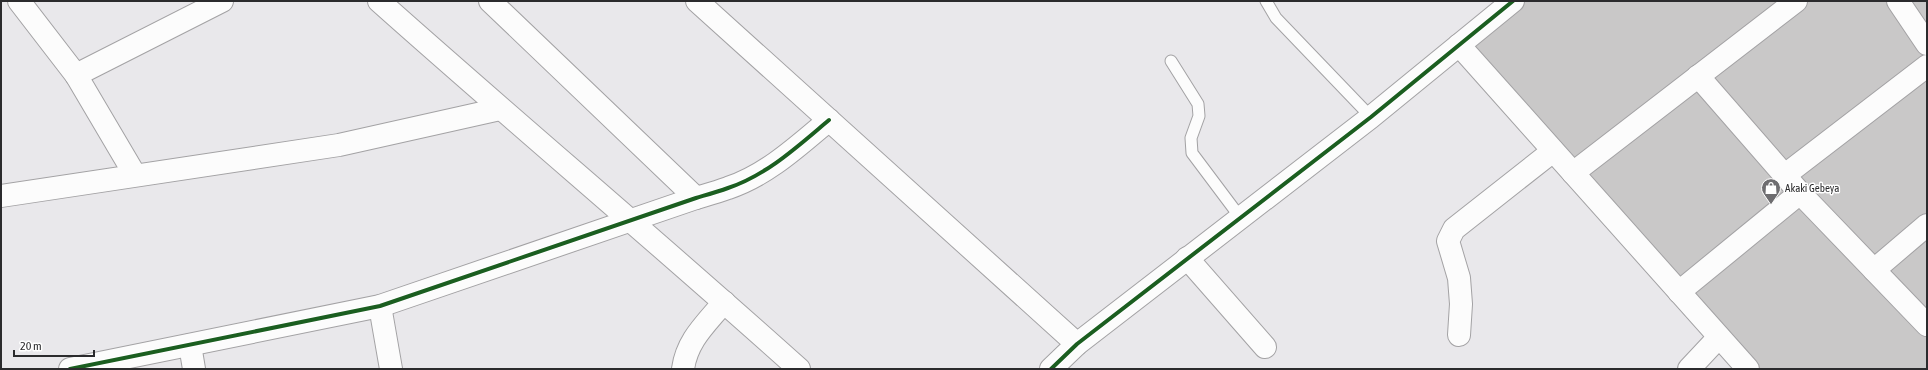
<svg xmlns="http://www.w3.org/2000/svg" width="1928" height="370" font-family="'Asap Condensed',sans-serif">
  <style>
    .building { fill: #c9c8c8; stroke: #acacac }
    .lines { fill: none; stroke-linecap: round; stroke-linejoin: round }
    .service-casing { stroke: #a3a2a4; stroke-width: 13 }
    .minor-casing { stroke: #a3a2a4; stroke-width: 24 }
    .tertiary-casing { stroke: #a3a2a4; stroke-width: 24 }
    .service { stroke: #fcfcfc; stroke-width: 11 }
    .minor { stroke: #fcfcfc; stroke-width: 22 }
    .tertiary { stroke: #fcfcfc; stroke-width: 22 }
    .cycleway-casing { stroke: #fff; stroke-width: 6 }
    .cycleway { stroke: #1b5e20; stroke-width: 4 }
    .labels { text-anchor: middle; stroke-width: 3; stroke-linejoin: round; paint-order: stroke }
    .poi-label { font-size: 11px; fill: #2b2b2d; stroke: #fff; text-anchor: start }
  </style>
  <rect width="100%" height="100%" fill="#e9e8eb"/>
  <!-- building -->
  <polygon class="building" points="1518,1 1927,1 1927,369 1759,369 1470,41"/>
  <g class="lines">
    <defs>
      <g id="service">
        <polyline points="1266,1 1276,18 1371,117"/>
        <polyline points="1171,61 1198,104 1199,116 1191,138 1192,153 1240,217"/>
      </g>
      <g id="minor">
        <polyline points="19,1 76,75 135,175"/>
        <path d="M379,1C518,125 660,244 799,369"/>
        <polyline points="490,1 696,198"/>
        <polyline points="697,1 1077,344"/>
        <polyline points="1898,1 1927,44"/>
        <polyline points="1459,45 1748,369"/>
        <polyline points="76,75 222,1"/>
        <polyline points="1698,76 1800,193 1927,325"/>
        <polyline points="1573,173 1796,1"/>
        <polyline points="1785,175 1927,66"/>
        <polyline points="1,196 339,145 500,109"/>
        <polyline points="1187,258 1265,347"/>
        <polyline points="1874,270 1927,225"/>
        <polyline points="1679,292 1800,193"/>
        <polyline points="380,306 391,369"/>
        <polyline points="1459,335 1461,304 1459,278 1448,241 1454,229 1553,151"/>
        <polyline points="190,345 194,369"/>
        <path d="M70,369L380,306L696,198C706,195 717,192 728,188C767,175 798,146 829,120"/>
        <path d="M683,369C687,340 706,324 724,302"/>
        <polyline points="1689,369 1719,337"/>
      </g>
      <polyline id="tertiary" points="1051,369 1077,344 1371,117 1513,1"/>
    </defs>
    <!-- service casing -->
    <use href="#service" class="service-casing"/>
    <!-- minor casing -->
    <use href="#minor" class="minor-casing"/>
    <!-- tertiary casing -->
    <use href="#tertiary" class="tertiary-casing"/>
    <!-- service -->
    <use href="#service" class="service"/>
    <!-- minor -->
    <use href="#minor" class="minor"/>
    <!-- tertiary -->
    <use href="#tertiary" class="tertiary"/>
    <defs>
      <g id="cycleway">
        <path d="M70,369L380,306L696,198C706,195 717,192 728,188C767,175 798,146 829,120"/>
        <polyline points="1051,369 1077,344 1371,117 1513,1"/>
      </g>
    </defs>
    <!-- cycleway casing -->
    <use href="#cycleway" class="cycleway-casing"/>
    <!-- cycleway -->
    <use href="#cycleway" class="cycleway"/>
  </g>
  <!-- icons -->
  <defs>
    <symbol id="shop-pin" viewBox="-11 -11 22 30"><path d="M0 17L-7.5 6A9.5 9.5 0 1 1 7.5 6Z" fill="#6e6d70" stroke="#fff"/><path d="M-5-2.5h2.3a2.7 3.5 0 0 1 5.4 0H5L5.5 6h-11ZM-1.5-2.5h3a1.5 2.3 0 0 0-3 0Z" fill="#fff"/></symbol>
  </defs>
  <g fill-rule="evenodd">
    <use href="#shop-pin" x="1760" y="177" width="22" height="30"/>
  </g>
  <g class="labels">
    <!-- poi labels -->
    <g class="poi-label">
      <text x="1785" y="192">Akaki Gebeya</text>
    </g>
  </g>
  <!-- border -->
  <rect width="1928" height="370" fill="none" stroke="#2b2b2d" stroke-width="4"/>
  <!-- scale -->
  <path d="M14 350v6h80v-6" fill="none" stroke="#2b2b2d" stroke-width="2"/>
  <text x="20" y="350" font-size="12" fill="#2b2b2d" stroke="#ffffff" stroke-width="3" paint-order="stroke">20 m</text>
</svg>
